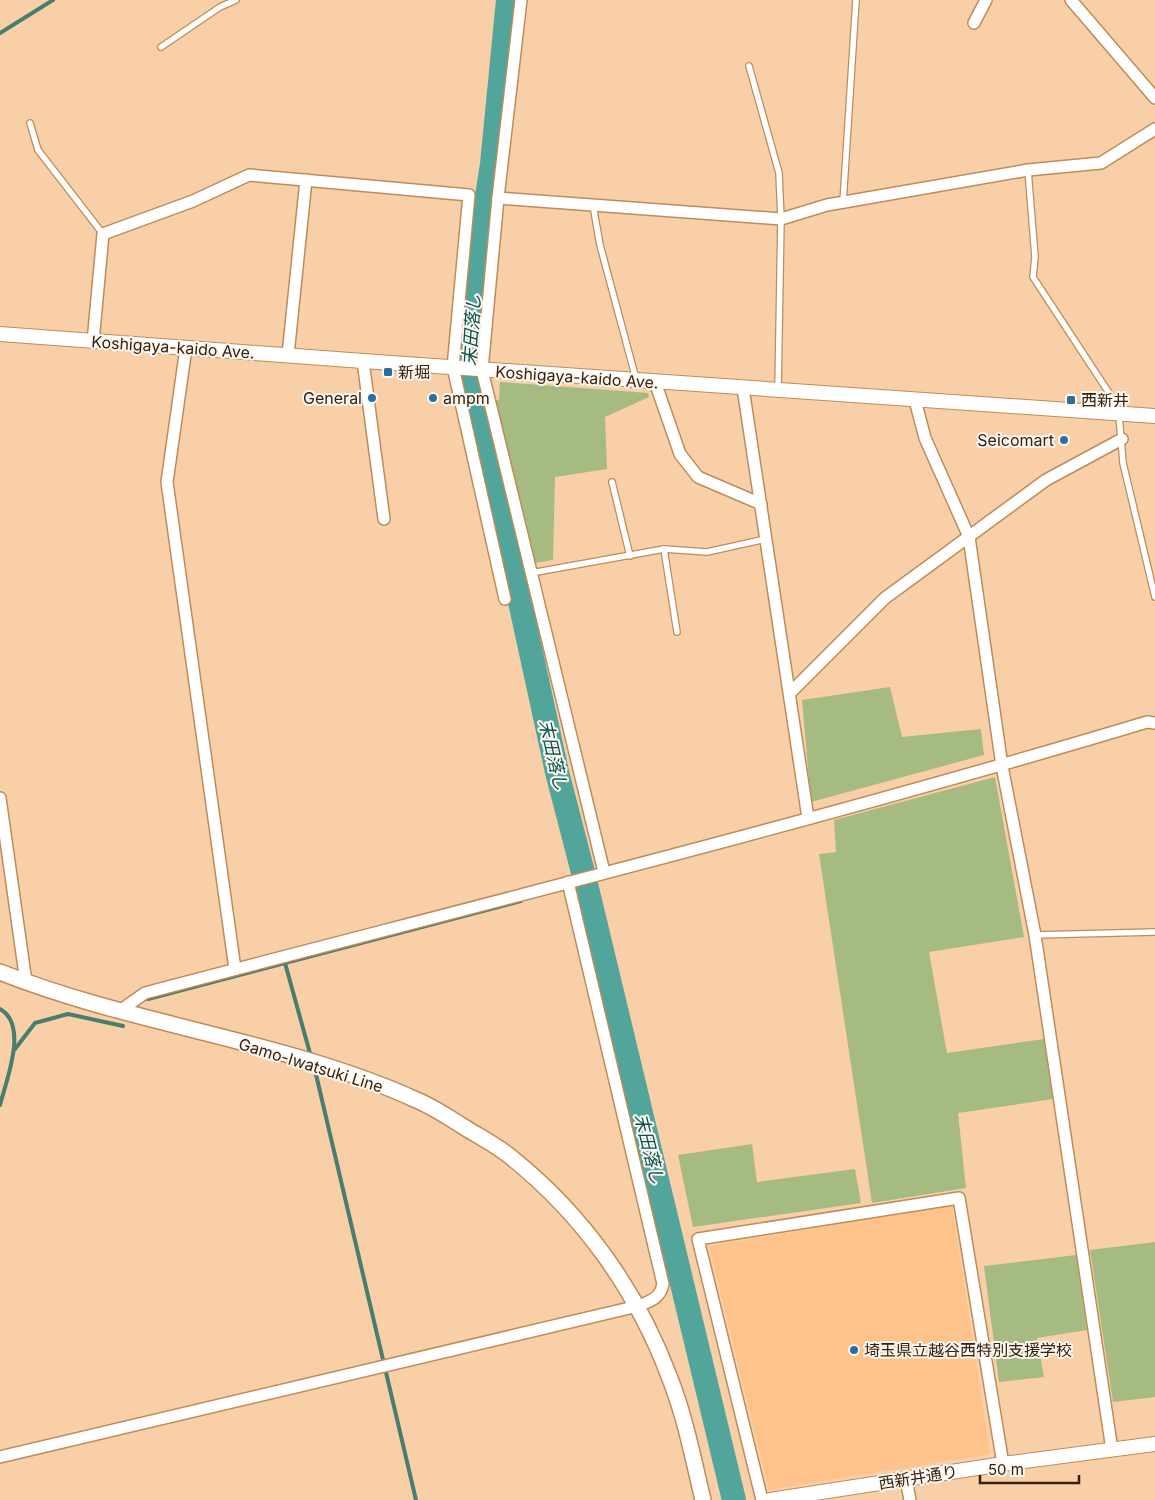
<svg xmlns="http://www.w3.org/2000/svg" width="1155" height="1500" font-family="Inter,'Noto Sans JP',sans-serif">
  <style>
    .built { fill: #fdc38a }
    .green { fill: #a5bb81 }
    .lines { fill: none; stroke-linecap: round; stroke-linejoin: round }
    .stream { stroke: #497d70; stroke-width: 4 }
    .river { stroke: #52a59b; stroke-width: 24 }
    .service-casing { stroke: #bd8c5b; stroke-width: 8 }
    .minor-casing { stroke: #bd8c5b; stroke-width: 14 }
    .tertiary-casing { stroke: #bd8c5b; stroke-width: 16 }
    .secondary-casing { stroke: #bd8c5b; stroke-width: 18 }
    .service { stroke: #fff; stroke-width: 5.5 }
    .minor { stroke: #fff; stroke-width: 11 }
    .tertiary { stroke: #fff; stroke-width: 14 }
    .secondary { stroke: #fff; stroke-width: 15 }
    .poi-dot { fill: #296fa3; stroke: #fdf7f2; stroke-width: 2 }
    .labels { text-anchor: middle; stroke-width: 4; stroke-linejoin: round; paint-order: stroke }
    .street-label { font-size: 16px; fill: #35210d; stroke: #fdf7f2 }
    .poi-label { font-size: 16px; fill: #35210d; stroke: #fdf7f2; text-anchor: start }
    .water-label { font-size: 18px; font-style: italic; fill: #09544d; stroke: #fdf7f2 }
  </style>
  <rect width="100%" height="100%" fill="#f9cfa7"/>
  <!-- built -->
  <polygon class="built" points="952,1205 990,1454 769,1490 709,1246"/>
  <!-- green -->
  <g class="green">
    <polygon points="500,382 648,393 649,397 605,417 607,469 555,477 553,560 535,563 492,400 499,400"/>
    <polygon points="890,687 902,737 981,729 984,755 811,802 802,700"/>
    <polygon points="995,777 1024,937 929,952 947,1053 1044,1039 1053,1099 958,1113 966,1188 872,1203 819,854 836,852 834,820"/>
    <polygon points="752,1144 757,1182 855,1169 861,1203 693,1227 678,1155"/>
    <polygon points="1155,1242 1155,1397 1113,1402 1090,1250"/>
    <polygon points="1076,1255 1087,1330 1037,1338 1044,1377 999,1382 984,1266"/>
  </g>
  <g class="lines">
    <!-- stream -->
    <g class="stream">
      <polyline points="0,33 53,0"/>
      <polyline points="285,963 311,1057"/>
      <polyline points="148,999 521,901"/>
      <path d="M0,1009C29,1025 6,1081 0,1105"/>
      <polyline points="15,1049 35,1023 68,1014 123,1026"/>
      <polyline points="314,1066 416,1500"/>
    </g>
    <!-- river -->
    <polyline class="river" points="508,0 492,164 480,241 468,355 470,392 505,533 557,772 586,884 734,1500"/>
    <defs>
      <g id="service">
        <polyline points="161,47 220,7 236,0"/>
        <polyline points="749,66 779,173 781,219 778,390"/>
        <polyline points="30,123 38,150 103,234"/>
        <polyline points="1028,170 1035,257 1033,277 1111,396 1119,415 1123,463 1155,597"/>
        <polyline points="843,203 856,0"/>
        <polyline points="593,205 600,245 636,379"/>
        <polyline points="612,482 630,556"/>
        <polyline points="664,549 677,632"/>
        <polyline points="531,573 664,549 707,552 766,539"/>
        <polyline points="1035,935 1155,932"/>
      </g>
      <g id="minor">
        <polyline points="521,0 498,198 482,370 604,872"/>
        <polyline points="1071,0 1155,98"/>
        <polyline points="974,23 986,0"/>
        <polyline points="498,198 781,219 827,205 1028,170 1101,163 1155,129"/>
        <polyline points="93,342 103,234 193,201 249,175 469,195 453,367 505,599"/>
        <polyline points="186,348 167,482 235,969"/>
        <polyline points="288,355 306,180"/>
        <polyline points="363,361 384,519"/>
        <polyline points="655,382 680,454 698,477 761,504"/>
        <polyline points="743,388 808,818"/>
        <polyline points="915,400 925,438 969,537 1002,766 1035,935 1112,1450"/>
        <polyline points="790,693 885,598 1046,480 1122,439"/>
        <polyline points="0,798 26,982"/>
        <path d="M121,1010L145,993C479,905 815,822 1147,722L1155,723"/>
        <path d="M0,1457L638,1306C650,1301 660,1299 663,1284L568,882"/>
        <polyline points="906,1479 910,1500"/>
        <polyline points="762,1500 698,1239 959,1198 1003,1464"/>
      </g>
      <g id="tertiary">
        <polyline points="0,334 363,361 1155,416"/>
        <polyline points="770,1500 1003,1464 1155,1444"/>
      </g>
      <path id="secondary" d="M0,972C103,1013 214,1031 320,1064C352,1074 384,1085 414,1099C432,1106 448,1117 464,1127C480,1137 498,1146 512,1158C583,1215 637,1291 669,1376C685,1416 693,1458 703,1500"/>
    </defs>
    <!-- service casing -->
    <use href="#service" class="service-casing"/>
    <!-- minor casing -->
    <use href="#minor" class="minor-casing"/>
    <!-- tertiary casing -->
    <use href="#tertiary" class="tertiary-casing"/>
    <!-- secondary casing -->
    <use href="#secondary" class="secondary-casing"/>
    <!-- service -->
    <use href="#service" class="service"/>
    <!-- minor -->
    <use href="#minor" class="minor"/>
    <!-- tertiary -->
    <use href="#tertiary" class="tertiary"/>
    <!-- secondary -->
    <use href="#secondary" class="secondary"/>
  </g>
  <!-- markers -->
  <g class="poi-dot">
    <rect x="383" y="367" width="10" height="10" rx="2.5"/>
    <circle cx="372" cy="398" r="5"/>
    <circle cx="433" cy="398" r="5"/>
    <rect x="1066" y="395" width="10" height="10" rx="2.5"/>
    <circle cx="1064" cy="440" r="5"/>
    <circle cx="854" cy="1350" r="5"/>
  </g>
  <g class="labels">
    <!-- street labels -->
    <g class="street-label">
      <text transform="translate(173 347) rotate(4)" y="6">Koshigaya-kaido Ave.</text>
      <text transform="translate(577 377) rotate(4)" y="6">Koshigaya-kaido Ave.</text>
      <text transform="translate(311 1065) rotate(17)" y="6">Gamo-Iwatsuki Line</text>
      <text transform="translate(918 1477) rotate(-9)" y="6">西新井通り</text>
    </g>
    <!-- poi labels -->
    <g class="poi-label">
      <text x="398" y="378">新堀</text>
      <text x="362" y="404" text-anchor="end">General</text>
      <text x="443" y="404">ampm</text>
      <text x="1081" y="406">西新井</text>
      <text x="1054" y="446" text-anchor="end">Seicomart</text>
      <text x="864" y="1356">埼玉県立越谷西特別支援学校</text>
    </g>
    <!-- water labels -->
    <g class="water-label">
      <text transform="translate(472 330) rotate(-86)" y="6">末田落し</text>
      <text transform="translate(553 755) rotate(77)" y="6">末田落し</text>
      <text transform="translate(649 1149) rotate(76)" y="6">末田落し</text>
    </g>
  </g>
  <!-- scale -->
  <path d="M980 1475v8h99v-8" fill="none" stroke="#35210d" stroke-width="2.5"/>
  <text x="988" y="1475" font-size="15" fill="#35210d" stroke="#fdf7f2" stroke-width="4" paint-order="stroke">50 m</text>
</svg>
